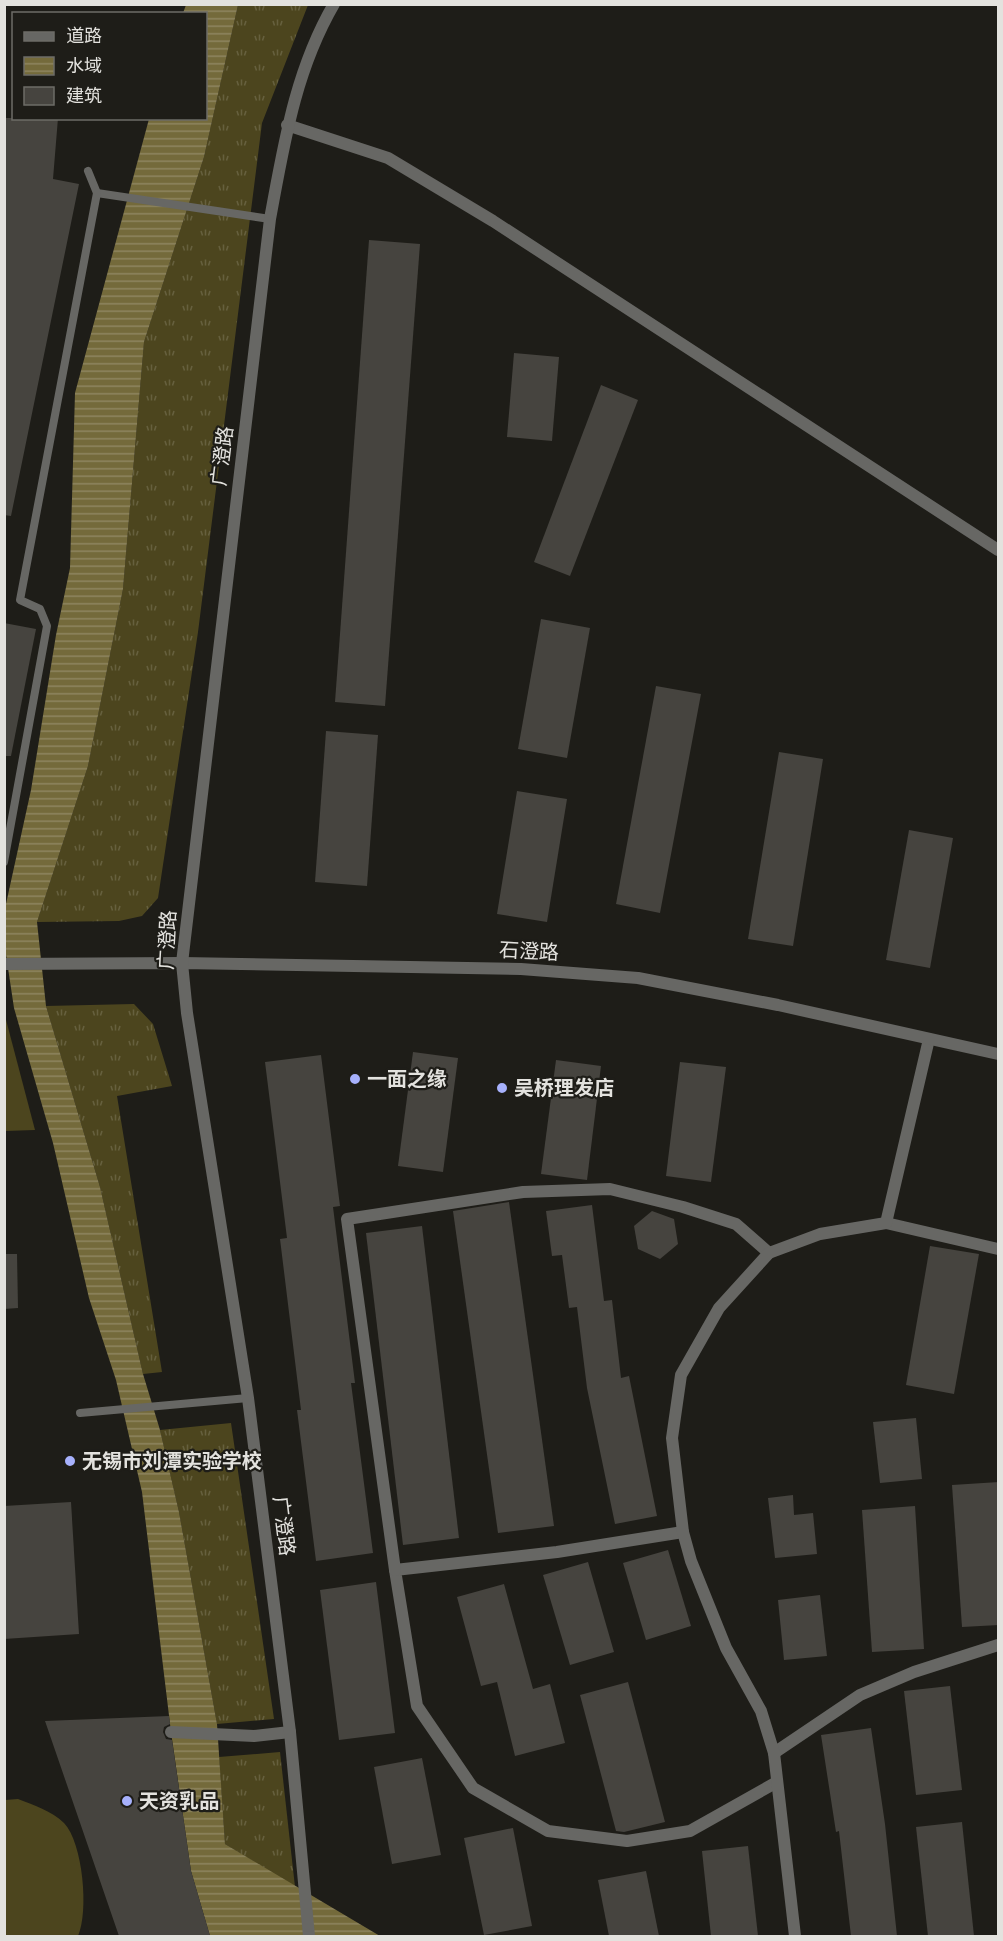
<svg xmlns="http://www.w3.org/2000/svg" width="1003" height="1941" font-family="Roboto,'Noto Sans SC',sans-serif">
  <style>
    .grass { fill: url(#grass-tufts) }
    .pitch { fill: #4c451e }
    .water { fill: url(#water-rules) }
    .building { fill: #46443f }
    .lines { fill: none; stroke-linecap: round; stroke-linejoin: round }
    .service { stroke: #676764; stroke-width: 8 }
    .minor { stroke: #676764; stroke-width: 12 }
    .tertiary { stroke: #676764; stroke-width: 12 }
    .poi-dot { fill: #a7b1fc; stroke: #1e1d18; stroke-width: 2 }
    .labels { text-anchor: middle; stroke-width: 4.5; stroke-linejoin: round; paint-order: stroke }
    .street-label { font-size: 20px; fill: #e3e2de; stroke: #1e1d18 }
    .poi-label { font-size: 20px; font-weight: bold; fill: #e3e2de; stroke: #1e1d18; text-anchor: start }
  </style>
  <defs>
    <pattern id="grass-tufts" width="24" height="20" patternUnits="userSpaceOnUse" patternTransform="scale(1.5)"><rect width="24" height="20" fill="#4c451e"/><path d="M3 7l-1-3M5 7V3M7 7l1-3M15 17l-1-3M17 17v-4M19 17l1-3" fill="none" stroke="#66603e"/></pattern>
    <pattern id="water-rules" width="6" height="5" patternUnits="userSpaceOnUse" patternTransform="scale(1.5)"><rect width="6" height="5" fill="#746a3b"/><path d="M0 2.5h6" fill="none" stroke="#8e8660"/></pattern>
  </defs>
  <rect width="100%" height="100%" fill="#1e1d18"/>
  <!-- grass -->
  <g class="grass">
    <polygon points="238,5 308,5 262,123 198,632 158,898 142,916 119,921 37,922 88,766 123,589 144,342 204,157"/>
    <polygon points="134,1004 153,1024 172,1086 117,1096 162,1372 143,1374 100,1187 46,1006"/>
    <polygon points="231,1423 274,1719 217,1724 179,1512 160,1430"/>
    <polygon points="280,1752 295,1887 225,1844 219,1757"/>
  </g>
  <!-- pitch -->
  <g class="pitch">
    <polygon points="5,1016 35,1130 5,1131"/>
    <path d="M18,1799C33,1805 52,1811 64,1823C83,1843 89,1912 78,1936H5V1800Z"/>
  </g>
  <!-- water -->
  <polygon class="water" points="186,5 238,5 204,157 144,342 123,589 88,766 37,922 46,1006 100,1187 143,1374 160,1430 179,1512 217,1724 225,1844 380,1936 210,1936 191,1871 171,1732 142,1492 116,1380 89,1298 53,1143 14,1008 5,948 4,913 31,790 56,635 70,568 75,393 149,119 206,118 206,14 183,13"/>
  <!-- building -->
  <g class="building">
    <polygon points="4,118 58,118 53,179 79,184 11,516 4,515"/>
    <polygon points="369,240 420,244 385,706 335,702"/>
    <polygon points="514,353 559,357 552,441 507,437"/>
    <polygon points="601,385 638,400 570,576 534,562"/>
    <polygon points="541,619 590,628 567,758 518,749"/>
    <polygon points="4,623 36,629 11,756 4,756"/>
    <polygon points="656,686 701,694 660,913 616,904"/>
    <polygon points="326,731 378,735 367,886 315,882"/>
    <polygon points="779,752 823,759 793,946 748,939"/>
    <polygon points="517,791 567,799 547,922 497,914"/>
    <polygon points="909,830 953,838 930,968 886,960"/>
    <polygon points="413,1052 458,1058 443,1172 398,1166"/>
    <polygon points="321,1055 340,1206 333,1207 355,1383 351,1383 373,1553 316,1561 297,1410 301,1410 280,1239 287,1238 265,1062"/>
    <polygon points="556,1060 601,1066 587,1180 541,1174"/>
    <polygon points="680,1062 726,1067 711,1182 666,1176"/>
    <polygon points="509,1202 554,1526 498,1533 453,1211"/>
    <polygon points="592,1205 604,1301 612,1300 621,1378 629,1376 657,1516 615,1524 587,1388 577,1307 569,1308 562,1255 552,1256 546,1211"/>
    <polygon points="652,1211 674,1219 678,1244 660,1259 638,1249 634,1226"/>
    <polygon points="422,1226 459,1538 403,1545 366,1233"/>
    <polygon points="930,1246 979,1254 954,1394 906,1385"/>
    <polygon points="4,1254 17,1254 18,1308 4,1309"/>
    <polygon points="916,1418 922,1479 880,1483 873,1422"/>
    <polygon points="999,1482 999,1625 962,1627 952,1485"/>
    <polygon points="793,1495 794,1515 813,1513 817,1554 775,1558 768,1498"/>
    <polygon points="71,1502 79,1634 4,1639 4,1506"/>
    <polygon points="915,1506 924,1649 872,1652 862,1510"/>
    <polygon points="668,1550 691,1626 646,1640 623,1563"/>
    <polygon points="588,1562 614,1652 570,1665 543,1575"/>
    <polygon points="376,1582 395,1733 339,1740 320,1590"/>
    <polygon points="504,1584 533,1689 550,1684 565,1743 515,1756 497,1682 481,1686 457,1597"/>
    <polygon points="820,1595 827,1656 784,1660 778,1600"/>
    <polygon points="628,1682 665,1822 624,1832 616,1831 580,1695"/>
    <polygon points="950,1686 962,1790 916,1795 904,1691"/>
    <polygon points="169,1716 170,1724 164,1727 163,1732 166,1739 172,1740 191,1871 210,1936 119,1936 45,1721"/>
    <polygon points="871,1728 885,1824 897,1936 851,1936 839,1831 836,1832 821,1735"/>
    <polygon points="422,1758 441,1855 392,1864 374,1767"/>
    <polygon points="962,1822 974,1936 928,1936 916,1827"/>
    <polygon points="513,1828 532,1926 484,1935 464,1838"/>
    <polygon points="748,1846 758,1936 711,1936 702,1851"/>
    <polygon points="646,1871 659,1936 609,1936 598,1880"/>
  </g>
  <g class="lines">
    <!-- service -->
    <g class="service">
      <polyline points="97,193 270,219"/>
      <polyline points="4,862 47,626 40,609 20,600 97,193 88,171"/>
      <polyline points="80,1413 248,1398"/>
    </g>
    <!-- minor -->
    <g class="minor">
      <polyline points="287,125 388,158 493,221 998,550"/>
      <polyline points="886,1223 998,1249"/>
      <polyline points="683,1532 557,1552 395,1570 417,1706 473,1788 548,1831 627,1841 690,1831 777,1782"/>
      <polyline points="395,1570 347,1219 523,1192 610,1189 683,1207 736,1224 769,1253"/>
      <polyline points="171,1732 254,1736 290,1732"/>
      <polyline points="774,1753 860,1695 914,1672 998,1645"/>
      <polyline points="795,1936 774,1753 761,1711 726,1648 691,1561 683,1532 672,1438 681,1375 719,1308 769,1253 820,1234 886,1223 929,1039"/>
    </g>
    <!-- tertiary -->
    <g class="tertiary">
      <polyline points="4,964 182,963 521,969 638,978 778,1005 998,1054"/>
      <path d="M309,1936L290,1732L248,1398L187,1013L182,963L270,219C284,144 295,71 334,4"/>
    </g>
  </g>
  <!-- markers -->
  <g class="poi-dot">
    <circle cx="355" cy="1079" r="6"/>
    <circle cx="502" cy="1088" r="6"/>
    <circle cx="70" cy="1461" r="6"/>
    <circle cx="127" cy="1801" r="6"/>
  </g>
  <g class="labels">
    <!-- street labels -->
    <g class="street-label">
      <text transform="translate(222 456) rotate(-83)" y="7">广澄路</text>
      <text transform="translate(167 940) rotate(-87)" y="7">广澄路</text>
      <text transform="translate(529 951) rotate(3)" y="7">石澄路</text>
      <text transform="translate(284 1526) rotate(83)" y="7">广澄路</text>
    </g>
    <!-- poi labels -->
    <g class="poi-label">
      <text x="367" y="1086">一面之缘</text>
      <text x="514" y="1095">吴桥理发店</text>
      <text x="82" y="1468">无锡市刘潭实验学校</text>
      <text x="139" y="1808">天资乳品</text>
    </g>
  </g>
  <!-- border -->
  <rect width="1003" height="1941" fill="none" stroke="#e3e2de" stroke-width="12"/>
  <!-- legend -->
  <rect x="12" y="12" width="195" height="108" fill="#1e1d18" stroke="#6d6c67" stroke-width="1.5"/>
  <rect x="24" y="32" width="30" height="9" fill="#676764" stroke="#6d6c67" stroke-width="1.5"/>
  <text x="66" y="42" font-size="18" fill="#e3e2de">道路</text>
  <rect x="24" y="57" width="30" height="18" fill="url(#water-rules)" stroke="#6d6c67" stroke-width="1.5"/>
  <text x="66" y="72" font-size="18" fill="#e3e2de">水域</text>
  <rect x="24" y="87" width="30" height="18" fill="#46443f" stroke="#6d6c67" stroke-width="1.5"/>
  <text x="66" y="102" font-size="18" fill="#e3e2de">建筑</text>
</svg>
